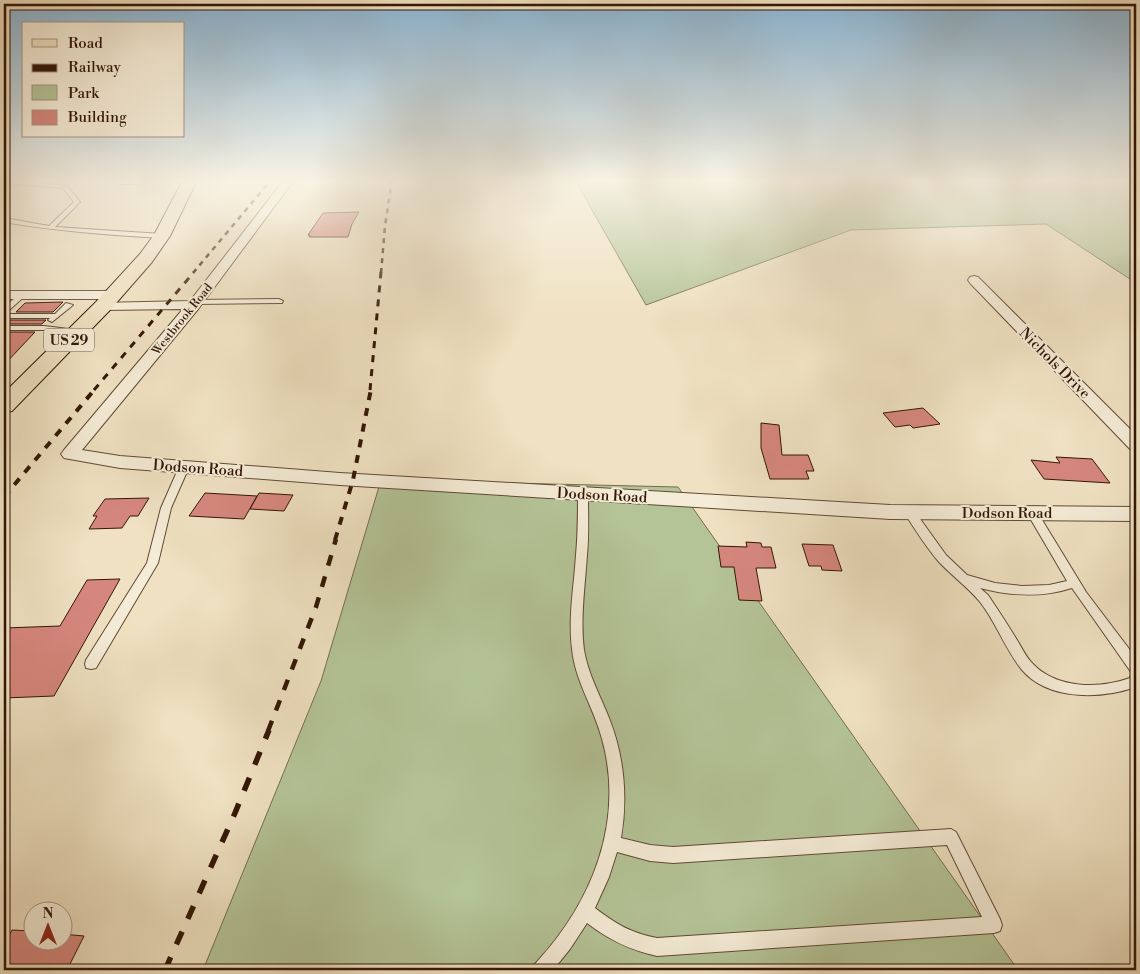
<svg xmlns="http://www.w3.org/2000/svg" width="1140" height="974" font-family="'Libre Bodoni',serif">
  <style>
    .green { fill: #b4c497; stroke: #746d4e }
    .building { fill: #d6877d; stroke: #331606 }
    .lines { fill: none; stroke-linecap: round; stroke-linejoin: round }
    .service-casing { stroke: #624935; stroke-width: 2 }
    .minor-casing { stroke: #624935; stroke-width: 2 }
    .primary-casing { stroke: #331606; stroke-width: 2 }
    .service { fill: #f5ecd7; fill-rule: evenodd }
    .minor { fill: #f5ecd7; fill-rule: evenodd }
    .primary { fill: #efe1c1; fill-rule: evenodd }
    .rail-far4 { stroke: #331606; stroke-width: 2.5; stroke-dasharray: 5 5; stroke-linecap: butt }
    .rail-far3 { stroke: #331606; stroke-width: 3; stroke-dasharray: 7 7; stroke-linecap: butt }
    .rail-far2 { stroke: #331606; stroke-width: 4; stroke-dasharray: 8 8; stroke-linecap: butt }
    .rail-far1 { stroke: #331606; stroke-width: 4.5; stroke-dasharray: 11 11; stroke-linecap: butt }
    .rail { stroke: #331606; stroke-width: 5.5; stroke-dasharray: 14 14; stroke-linecap: butt }
    .labels { text-anchor: middle; stroke-width: 4; stroke-linejoin: round; paint-order: stroke }
    .far-street-label { font-size: 12px; fill: #331606; stroke: #f5ecd7 }
    .shield { fill: #f5ecd7; stroke: #6d5645; stroke-width: 1 }
    .shield-label { font-size: 14px; font-weight: bold; fill: #331606 }
    .street-label { font-size: 15px; fill: #331606; stroke: #f5ecd7 }
  </style>
  <rect width="100%" height="100%" fill="#efe1c1"/>
  <filter id="stains"><feTurbulence type="fractalNoise" baseFrequency=".004" numOctaves="4"/><feColorMatrix values="0 0 0 0 .2 0 0 0 0 .09 0 0 0 0 .02 0 0 0 .5 -.17"/></filter>
  <radialGradient id="worn" r=".72"><stop offset=".6" stop-color="#630" stop-opacity="0"/><stop offset="1" stop-color="#630" stop-opacity=".3"/></radialGradient>
  <!-- green -->
  <g class="green">
    <polygon points="575,180 1136,180 1136,283 1046,224 851,230 646,305"/>
    <polygon points="381,480 678,487 1018,970 203,970 321,681"/>
  </g>
  <!-- building -->
  <g class="building">
    <polygon points="359,212 352,224 348,237 309,237 310,235 308,235 323,213"/>
    <polygon points="63,302 53,312 16,312 25,303"/>
    <polygon points="7,320 46,320 42,324 4,324"/>
    <polygon points="4,332 35,332 4,365"/>
    <polygon points="923,408 940,424 913,428 910,425 895,427 883,413"/>
    <polygon points="761,423 779,425 782,455 808,455 814,471 806,471 809,479 770,479 761,448"/>
    <polygon points="1056,457 1092,459 1110,483 1044,479 1031,460 1060,463"/>
    <polygon points="205,493 257,496 244,519 189,516"/>
    <polygon points="259,493 293,495 284,511 250,509"/>
    <polygon points="149,498 138,516 130,516 122,528 89,529 97,516 93,516 105,499"/>
    <polygon points="746,542 761,543 762,547 771,547 776,568 756,568 762,601 739,600 734,567 721,567 718,546 747,547"/>
    <polygon points="802,544 833,545 842,571 822,570 821,566 809,566"/>
    <polygon points="120,579 54,696 4,698 4,628 60,626 87,580"/>
    <polygon points="12,930 32,931 32,942 62,942 62,934 84,936 67,970 4,970 4,944"/>
  </g>
  <g class="lines">
    <defs>
      <g id="service">
        <path d="M4,180L67,186L80,202L55,227L162,234L165,236L162,238C109,235 56,231 4,222V218L49,226L74,202L63,188L4,183Z"/>
        <polygon points="118,180 142,180 138,184 119,184 116,182"/>
        <polygon points="20,294 26,295 7,312 4,312 4,307"/>
        <polygon points="279,299 283,301 282,303 196,304 192,302 196,300"/>
        <polygon points="66,303 73,305 52,322 48,320 50,318 4,318 4,314 55,314"/>
        <polygon points="4,326 44,326 77,330 81,332 77,334 44,330 4,330"/>
        <polygon points="184,464 189,467 171,508 158,563 96,668 91,669 86,668 85,664 86,660 147,563 161,508 179,467"/>
        <path d="M583,491L588,494C588,514 589,535 587,555C585,586 580,619 584,650C588,674 600,695 609,718C624,755 628,798 621,838L650,845L673,847L951,829L956,832L1000,919L1002,925L1000,931L994,933L657,956C630,950 609,940 587,923L570,949L553,970H532L535,964C592,903 625,822 602,739C594,708 575,681 572,649C568,618 574,586 576,555C578,534 578,514 578,494ZM947,845L982,917L657,938C631,933 616,924 595,908L609,877L617,852L650,861L673,863Z"/>
        <path d="M909,508L913,509L946,555L967,575L995,583L1022,586L1049,585L1067,581L1027,513L1032,509L1036,510L1086,592L1136,658V673L1131,672L1072,588C1041,598 1011,596 980,588L988,595C998,610 1008,625 1017,640C1022,648 1026,657 1032,663C1056,689 1099,689 1130,678L1131,675L1136,673V687C1101,699 1049,701 1022,670C1005,649 996,622 980,602C968,587 952,576 939,562C926,547 914,528 904,512Z"/>
      </g>
      <g id="minor">
        <polygon points="284,180 294,180 199,308 82,450 120,456 340,473 890,505 1136,507 1136,521 890,519 340,485 120,468 64,458 61,454 64,450 183,309 103,310 98,309 96,306 98,303 190,301"/>
        <polygon points="974,276 978,277 1136,435 1136,450 1130,449 970,283 968,280 970,277"/>
        <polygon points="4,291 114,291 121,295 114,299 4,299"/>
      </g>
      <polygon id="primary" points="183,180 197,180 170,236 152,262 110,310 12,411 4,413 4,393 96,302 140,254 154,235"/>
    </defs>
    <!-- service casing -->
    <use href="#service" class="service-casing"/>
    <!-- minor casing -->
    <use href="#minor" class="minor-casing"/>
    <!-- primary casing -->
    <use href="#primary" class="primary-casing"/>
    <!-- service -->
    <use href="#service" class="service"/>
    <!-- minor -->
    <use href="#minor" class="minor"/>
    <!-- primary -->
    <use href="#primary" class="primary"/>
    <!-- rail-far4 -->
    <g class="rail-far4">
      <polyline points="193,273 271,180"/>
      <polyline points="381,273 385,226 392,180"/>
    </g>
    <!-- rail-far3 -->
    <g class="rail-far3">
      <polyline points="94,390 194,272"/>
      <polyline points="370,390 381,272"/>
    </g>
    <!-- rail-far2 -->
    <g class="rail-far2">
      <polyline points="4,497 95,389"/>
      <polyline points="335,540 353,480 371,389"/>
    </g>
    <!-- rail-far1 -->
    <polyline class="rail-far1" points="268,731 316,607 336,539"/>
    <!-- rail -->
    <polyline class="rail" points="165,970 235,813 269,730"/>
  </g>
  <!-- sky -->
  <linearGradient id="sky" x2="0" y2="1"><stop stop-color="#8bb7d7"/><stop offset="0.57" stop-color="#f8f2e3"/><stop offset="1" stop-color="#f8f2e3" stop-opacity="0"/></linearGradient>
  <rect width="1140" height="317" fill="url(#sky)"/>
  <g class="labels">
    <!-- far-street labels -->
    <g class="far-street-label">
      <text transform="translate(182 319) rotate(-51)" y="4">Westbrook Road</text>
    </g>
    <!-- shield labels -->
    <rect class="shield" x="44" y="328.5" width="50" height="23" rx="4"/>
    <g class="shield-label">
      <text x="69" y="345">US 29</text>
    </g>
    <!-- street labels -->
    <g class="street-label">
      <text transform="translate(1055 363) rotate(45)" y="5">Nichols Drive</text>
      <text transform="translate(198 468) rotate(4)" y="5">Dodson Road</text>
      <text transform="translate(602 495) rotate(3)" y="5">Dodson Road</text>
      <text x="1007" y="518">Dodson Road</text>
    </g>
  </g>
  <!-- margin -->
  <rect width="1140" height="974" fill="none" stroke="#efe1c1" stroke-width="20"/>
  <rect x="5" y="5" width="1130" height="964" fill="none" stroke="#331606" stroke-width="2.5"/>
  <rect x="10" y="10" width="1120" height="954" fill="none" stroke="#331606"/>
  <!-- legend -->
  <rect x="22" y="22" width="162" height="115" fill="#f5ecd7" stroke="#a79683"/>
  <rect x="32" y="39" width="25" height="8" fill="#efe1c1" stroke="#a79683"/>
  <text x="68" y="48" font-size="15" fill="#331606">Road</text>
  <rect x="32" y="64" width="25" height="8" fill="#331606" stroke="#a79683"/>
  <text x="68" y="72" font-size="15" fill="#331606">Railway</text>
  <rect x="32" y="85" width="25" height="15" fill="#b4c497" stroke="#a79683"/>
  <text x="68" y="98" font-size="15" fill="#331606">Park</text>
  <rect x="32" y="110" width="25" height="15" fill="#d6877d" stroke="#a79683"/>
  <text x="68" y="122" font-size="15" fill="#331606">Building</text>
  <!-- north arrow -->
  <g transform="translate(48 926)"><circle r="24" fill="#f5ecd7" stroke="#a79683"/>
  <path d="M0-4L9 19L0 12L-9 19Z" fill="#8f2418"/>
  <text y="-8" font-size="14" font-weight="bold" text-anchor="middle" fill="#331606">N</text>
  </g>
  <rect width="100%" height="100%" filter="url(#stains)"/>
  <rect width="100%" height="100%" fill="url(#worn)"/>
</svg>
